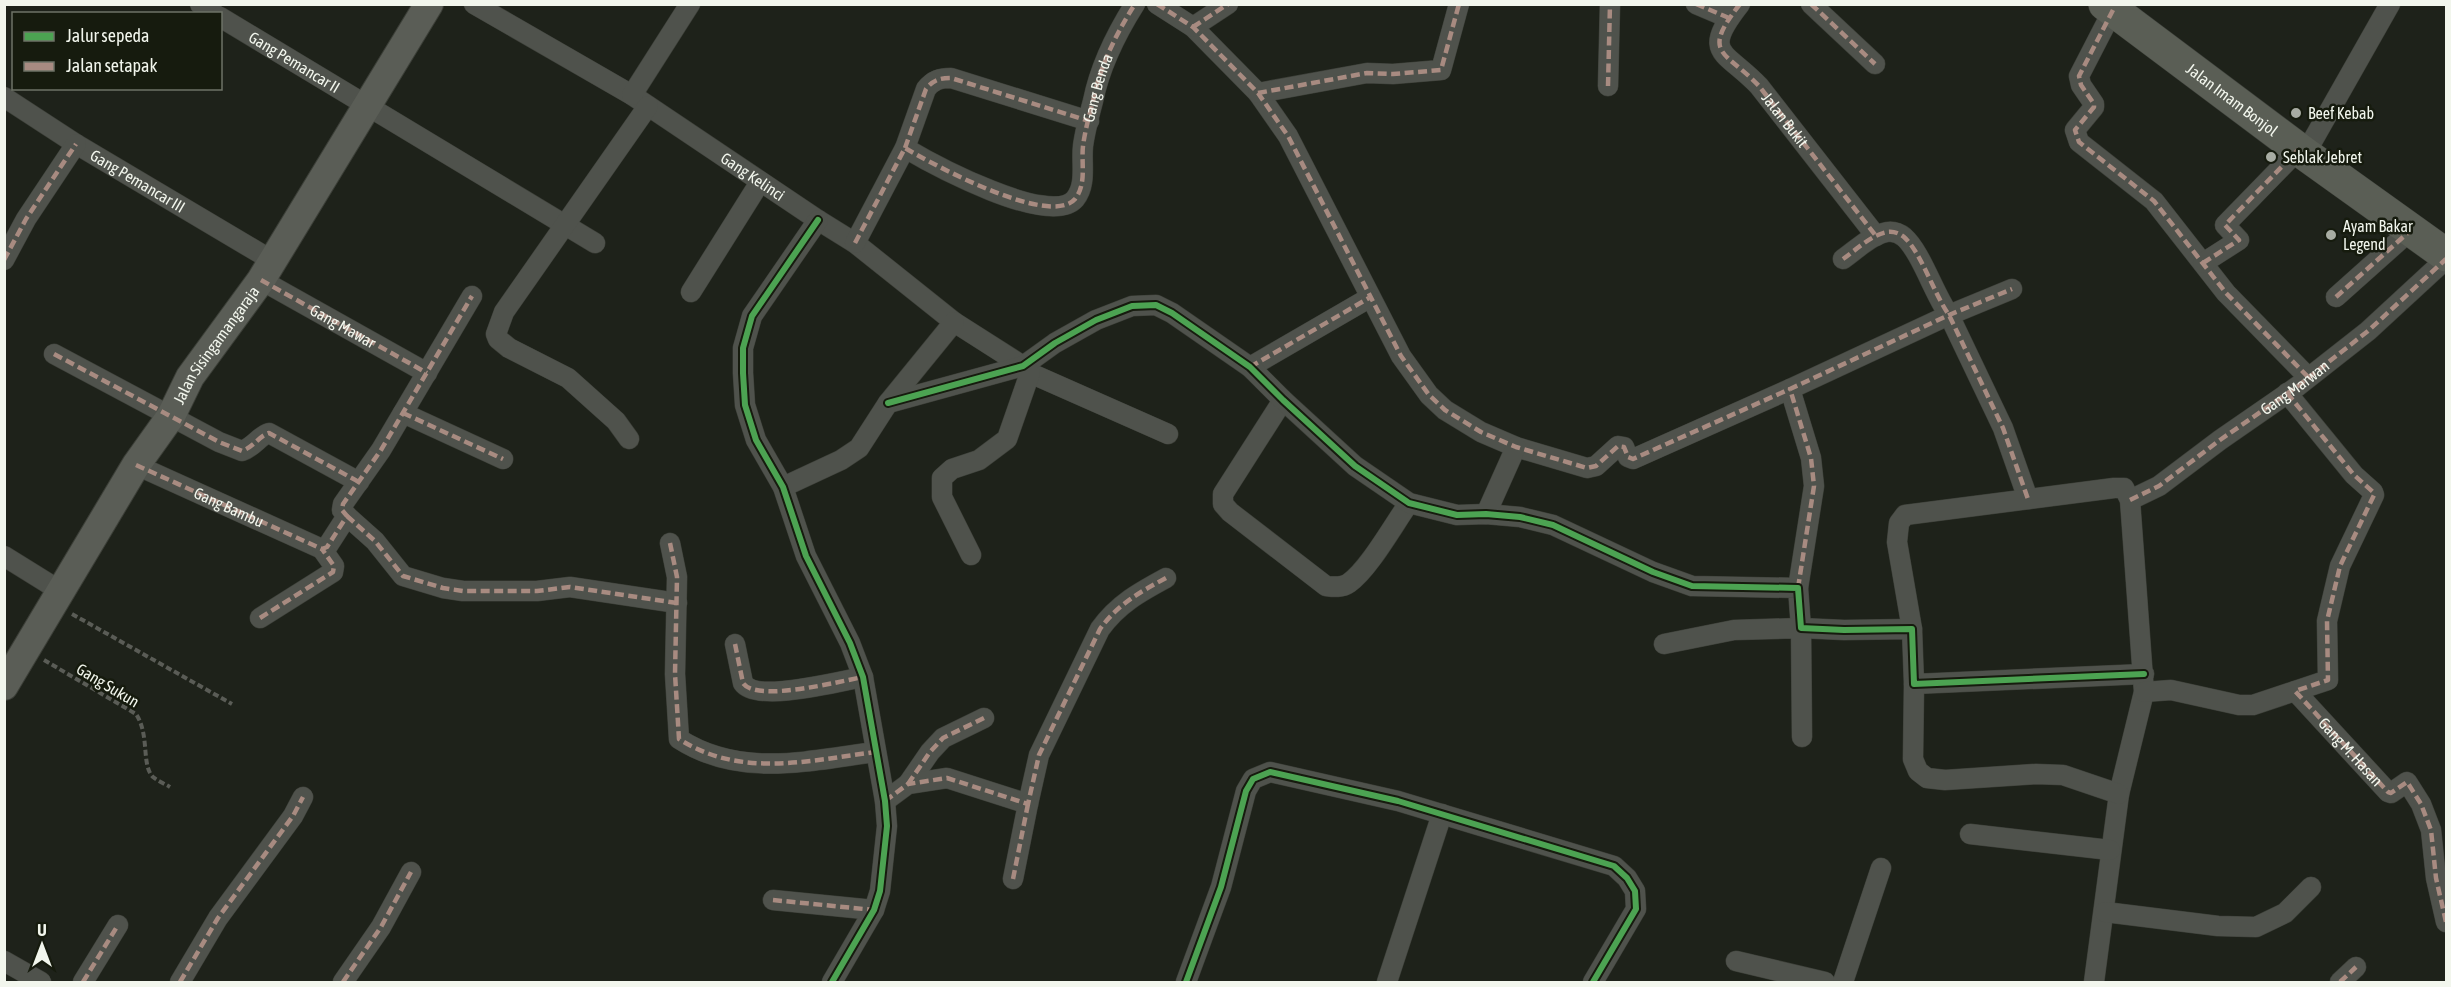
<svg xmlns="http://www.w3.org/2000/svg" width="2451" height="987" font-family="'Asap Condensed',sans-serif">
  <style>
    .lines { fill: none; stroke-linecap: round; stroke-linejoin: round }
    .minor-casing { stroke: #3c3f38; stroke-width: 21 }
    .secondary-casing { stroke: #3c3f38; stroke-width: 30 }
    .trunk-casing { stroke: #3c3f38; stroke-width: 34 }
    .path { stroke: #5a5c56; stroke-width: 4; stroke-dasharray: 6 3; stroke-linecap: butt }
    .minor { stroke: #4f524c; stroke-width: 20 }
    .secondary { stroke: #5a5d56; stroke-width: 28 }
    .trunk { stroke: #5a5e55; stroke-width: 33 }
    .quiet { stroke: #a88b81; stroke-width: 4.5; stroke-dasharray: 9 4.5; stroke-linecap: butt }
    .cycleway-casing { stroke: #161b0e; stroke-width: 10 }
    .cycleway { stroke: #4ca352; stroke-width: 6 }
    .poi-dot { fill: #a8aca3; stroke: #161b0e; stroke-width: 2 }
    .labels { text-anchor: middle; stroke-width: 5; stroke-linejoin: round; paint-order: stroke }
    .street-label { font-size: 16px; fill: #f2f6ed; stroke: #161b0e }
    .poi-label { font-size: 16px; fill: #f2f6ed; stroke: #161b0e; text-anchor: start }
  </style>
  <rect width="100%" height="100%" fill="#1e221a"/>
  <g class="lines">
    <defs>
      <g id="minor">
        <polyline points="200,4 215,14"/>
        <path id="s1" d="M474,4L632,95L818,220L855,243L954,322L1023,366L1030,373L1168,434"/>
        <polyline points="1157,4 1193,27 1258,93 1288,136 1401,356 1429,395 1445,410 1481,432 1516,447 1587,468 1596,466 1618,446 1624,447 1628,457 1633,459 1790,389"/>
        <polyline points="1696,4 1729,18"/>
        <path id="s2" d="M1740,4C1700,55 1725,50 1759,86L1876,236"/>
        <polyline points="1811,4 1875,64"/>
        <polyline points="2113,10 2079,76 2081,85 2094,104 2094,107 2075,130 2079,142 2154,201 2226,293 2308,377"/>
        <path id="s3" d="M220,17L595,243"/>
        <polyline points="1193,27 1228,4"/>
        <polyline points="1608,86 1610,4"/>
        <polyline points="1258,93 1367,73 1393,74 1441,70 1459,4"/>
        <polyline points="632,95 690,4"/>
        <path id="s4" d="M4,97L76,144L273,261"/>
        <path d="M905,148L926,89C933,80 940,78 951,78L1089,121"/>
        <polyline points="2305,154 2390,4"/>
        <polyline points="818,220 752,316 743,348 743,373 745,405 756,440 783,487 806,556 850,643 863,677 885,801 887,826 880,891 874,910 832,982"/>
        <path id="s5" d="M855,243L905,148C932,164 1050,228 1075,199C1087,184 1081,163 1083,146C1085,131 1089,116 1093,101C1100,66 1116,34 1135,4"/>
        <path d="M1843,259C1856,250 1871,235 1887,232C1893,231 1899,233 1904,237C1921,252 1934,294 1949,315L2003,428L2028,499"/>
        <polyline points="4,260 26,219 76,144"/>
        <polyline points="2203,263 2239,240 2225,225 2299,149"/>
        <polyline points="261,280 427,373"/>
        <polyline points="691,292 760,182"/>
        <polyline points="2336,297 2411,230"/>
        <path d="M54,354L219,442L242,451C255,446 259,436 269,433L359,482"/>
        <polyline points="1250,367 1369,298"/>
        <path d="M1283,400L1223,494V504L1230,512L1326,586C1334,587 1342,588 1349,583C1369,569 1394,524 1409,503"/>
        <polyline points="888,403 1023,366 1055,343 1096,320 1132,306 1156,305 1172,313 1250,367 1283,400 1355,466 1409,503 1457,515 1486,514 1520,517 1553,525 1653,572 1692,586 1798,588 1801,628 1844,630 1912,629 1914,684 2144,674"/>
        <polyline points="403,413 503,459"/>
        <polyline points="629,439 616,421 568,378 509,348 498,339 496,334 504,312 648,106"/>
        <path id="s6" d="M136,465L322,549"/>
        <polyline points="783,487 841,460 859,448 888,403 954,322"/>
        <polyline points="2130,500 2159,486 2220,440 2298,386 2368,331 2446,259"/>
        <polyline points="1486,514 1516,447"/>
        <polyline points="347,516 375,541 403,576 443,588 463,591 537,591 570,587 677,603"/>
        <path d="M670,543L677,577L675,674L679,739C740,778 807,761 875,752"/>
        <polyline points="322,549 327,547 347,516 342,510 343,504 381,450 472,296"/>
        <polyline points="971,555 942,497 942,478 952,469 979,460 1007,439 1030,373"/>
        <polyline points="4,556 62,592"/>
        <polyline points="1798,588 1814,486 1811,458 1790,389 1949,315 2012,289"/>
        <polyline points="260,618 333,572 334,566 322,549"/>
        <polyline points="1912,629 1897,542 1899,523 1905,515 2114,488 2124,488 2130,500 2144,692 2119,794 2094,982"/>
        <path d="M735,644L743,683C756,703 841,681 863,677"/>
        <polyline points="1664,644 1734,630 1801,628 1802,737"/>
        <polyline points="1914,684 1913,759 1918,771 1927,778 1945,780 2036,774 2063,775 2119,794"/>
        <polyline points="2295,691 2388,792 2391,793 2407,782 2409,785 2421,804 2431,830 2436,878 2446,922"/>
        <polyline points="2144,692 2171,690 2239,705 2253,705 2328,680 2327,621 2340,566 2374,495 2373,492 2354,475 2287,393"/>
        <polyline points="908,784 930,752 943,738 984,718"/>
        <path d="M885,801L908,784L947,778L1028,804L1039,755L1100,629C1118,604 1140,592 1166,578"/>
        <polyline points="1970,834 2110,850"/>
        <polyline points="1013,879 1028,804"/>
        <polyline points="773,900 874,910"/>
        <polyline points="2105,912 2218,926 2256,927 2285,913 2311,887"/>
        <polyline points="4,961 41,982"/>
        <polyline points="1736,961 1825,982"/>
        <polyline points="83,982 118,925"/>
        <polyline points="180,982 218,918 293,816 303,797"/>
        <polyline points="343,982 381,927 411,872"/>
        <polyline points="1186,982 1221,887 1246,791 1253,779 1270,772 1398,801 1614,866 1627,878 1635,891 1636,909 1593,982"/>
        <polyline points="1387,982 1442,814"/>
        <polyline points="1843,982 1881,868"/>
        <polyline points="2340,982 2356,967"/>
      </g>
      <g id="secondary">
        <path id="s7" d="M4,686L136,465L171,416L190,377L261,280L429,4"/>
      </g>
      <g id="trunk">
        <path id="s8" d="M2105,4L2305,154L2446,255"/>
      </g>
    </defs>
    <!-- minor casing -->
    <use href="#minor" class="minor-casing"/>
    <!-- secondary casing -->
    <use href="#secondary" class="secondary-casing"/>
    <!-- trunk casing -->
    <use href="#trunk" class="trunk-casing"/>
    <!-- path -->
    <g class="path">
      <polyline points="72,614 232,704"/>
      <path d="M44,660L136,714C150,735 141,765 153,777C158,781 165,784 170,787"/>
    </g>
    <!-- minor -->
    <use href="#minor" class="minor"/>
    <!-- secondary -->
    <use href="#secondary" class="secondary"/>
    <!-- trunk -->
    <use href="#trunk" class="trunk"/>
    <!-- quiet -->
    <g class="quiet">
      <polyline points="1157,4 1193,27 1258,93 1288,136 1401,356 1429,395 1445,410 1481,432 1516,447 1587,468 1596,466 1618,446 1624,447 1628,457 1633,459 1790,389"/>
      <polyline points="1696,4 1729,18"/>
      <path d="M1740,4C1700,55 1725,50 1759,86L1876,236"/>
      <polyline points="1811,4 1875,64"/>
      <polyline points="2113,10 2079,76 2081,85 2094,104 2094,107 2075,130 2079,142 2154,201 2226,293 2308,377"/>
      <polyline points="1193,27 1228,4"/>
      <polyline points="1608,86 1610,4"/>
      <polyline points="1258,93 1367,73 1393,74 1441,70 1459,4"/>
      <path d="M905,148L926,89C933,80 940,78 951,78L1089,121"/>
      <path d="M855,243L905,148C932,164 1050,228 1075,199C1087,184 1081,163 1083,146C1085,131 1089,116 1093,101C1100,66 1116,34 1135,4"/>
      <path d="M1843,259C1856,250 1871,235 1887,232C1893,231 1899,233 1904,237C1921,252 1934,294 1949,315L2003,428L2028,499"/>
      <polyline points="4,260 26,219 76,144"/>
      <polyline points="2203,263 2239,240 2225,225 2299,149"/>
      <path id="s9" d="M261,280L427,373"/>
      <polyline points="2336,297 2411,230"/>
      <path d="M54,354L219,442L242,451C255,446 259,436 269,433L359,482"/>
      <polyline points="1250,367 1369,298"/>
      <path id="s10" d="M2287,393L2354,475L2373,492L2374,495L2340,566L2327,621L2328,680L2295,691L2388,792L2391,793L2407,782L2409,785L2421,804L2431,830L2436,878L2446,922"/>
      <polyline points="403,413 503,459"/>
      <polyline points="136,465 322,549"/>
      <path id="s11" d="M2130,500L2159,486L2220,440L2298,386L2368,331L2446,259"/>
      <polyline points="347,516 375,541 403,576 443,588 463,591 537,591 570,587 677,603"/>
      <path d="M670,543L677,577L675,674L679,739C740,778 807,761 875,752"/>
      <polyline points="322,549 327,547 347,516 342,510 343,504 381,450 472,296"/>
      <polyline points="1798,588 1814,486 1811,458 1790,389 1949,315 2012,289"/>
      <polyline points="260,618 333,572 334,566 322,549"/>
      <path d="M735,644L743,683C756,703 841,681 863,677"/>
      <polyline points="908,784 930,752 943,738 984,718"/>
      <path d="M885,801L908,784L947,778L1028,804L1039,755L1100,629C1118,604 1140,592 1166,578"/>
      <polyline points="1013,879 1028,804"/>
      <polyline points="773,900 874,910"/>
      <polyline points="83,982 118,925"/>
      <polyline points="180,982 218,918 293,816 303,797"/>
      <polyline points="343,982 381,927 411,872"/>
      <polyline points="2340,982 2356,967"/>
    </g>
    <defs>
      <g id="cycleway">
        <polyline points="818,220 752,316 743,348 743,373 745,405 756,440 783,487 806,556 850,643 863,677 885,801 887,826 880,891 874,910 832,982"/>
        <polyline points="888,403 1023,366 1055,343 1096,320 1132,306 1156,305 1172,313 1250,367 1283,400 1355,466 1409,503 1457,515 1486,514 1520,517 1553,525 1653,572 1692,586 1798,588 1801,628 1844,630 1912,629 1914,684 2144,674"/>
        <polyline points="1186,982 1221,887 1246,791 1253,779 1270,772 1398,801 1614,866 1627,878 1635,891 1636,909 1593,982"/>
      </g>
    </defs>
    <!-- cycleway casing -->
    <use href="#cycleway" class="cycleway-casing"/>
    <!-- cycleway -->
    <use href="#cycleway" class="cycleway"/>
  </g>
  <!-- markers -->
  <g class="poi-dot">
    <circle cx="2296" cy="113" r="6"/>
    <circle cx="2271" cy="157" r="6"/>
    <circle cx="2331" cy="235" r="6"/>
  </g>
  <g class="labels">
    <!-- street labels -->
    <g class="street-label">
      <text dy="6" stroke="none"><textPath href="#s3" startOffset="87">Gang Pemancar II</textPath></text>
      <text dy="6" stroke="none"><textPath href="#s5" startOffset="406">Gang Benda</textPath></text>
      <text dy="6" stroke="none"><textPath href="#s8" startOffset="159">Jalan Imam Bonjol</textPath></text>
      <text dy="6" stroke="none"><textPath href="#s2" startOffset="147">Jalan Bukit</textPath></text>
      <text dy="6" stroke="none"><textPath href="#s1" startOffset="328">Gang Kelinci</textPath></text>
      <text dy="6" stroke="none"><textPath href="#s4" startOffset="158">Gang Pemancar III</textPath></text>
      <text dy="6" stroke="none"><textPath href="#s9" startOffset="94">Gang Mawar</textPath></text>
      <text dy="6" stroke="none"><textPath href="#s7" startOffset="402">Jalan Sisingamangaraja</textPath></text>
      <text dy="6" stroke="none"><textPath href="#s11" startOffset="200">Gang Marwan</textPath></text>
      <text dy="6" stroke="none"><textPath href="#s6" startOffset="102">Gang Bambu</textPath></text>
      <text transform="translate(108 685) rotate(31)" y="6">Gang Sukun</text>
      <text dy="6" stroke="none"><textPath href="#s10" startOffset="446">Gang M. Hasan</textPath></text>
    </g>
    <!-- poi labels -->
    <g class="poi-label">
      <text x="2308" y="119">Beef Kebab</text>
      <text x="2283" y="163">Seblak Jebret</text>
      <text x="2343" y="232">Ayam Bakar<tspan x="2343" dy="18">Legend</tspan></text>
    </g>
  </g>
  <!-- border -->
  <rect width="2451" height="987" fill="none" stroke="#f2f6ed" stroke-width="12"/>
  <!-- legend -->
  <rect x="12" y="12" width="210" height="78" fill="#161b0e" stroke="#6e7367" stroke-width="1.5"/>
  <rect x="24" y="32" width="30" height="9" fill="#4ca352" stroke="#6e7367" stroke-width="1.5"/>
  <text x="66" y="42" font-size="18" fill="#f2f6ed">Jalur sepeda</text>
  <rect x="24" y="62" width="30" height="9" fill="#a88b81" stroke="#6e7367" stroke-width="1.5"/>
  <text x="66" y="72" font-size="18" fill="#f2f6ed">Jalan setapak</text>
  <!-- north arrow -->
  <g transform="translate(42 945)" stroke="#161b0e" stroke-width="4.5" paint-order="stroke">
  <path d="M0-4.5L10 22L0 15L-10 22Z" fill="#f2f6ed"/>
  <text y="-9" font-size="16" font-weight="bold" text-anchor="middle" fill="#f2f6ed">U</text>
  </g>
</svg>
